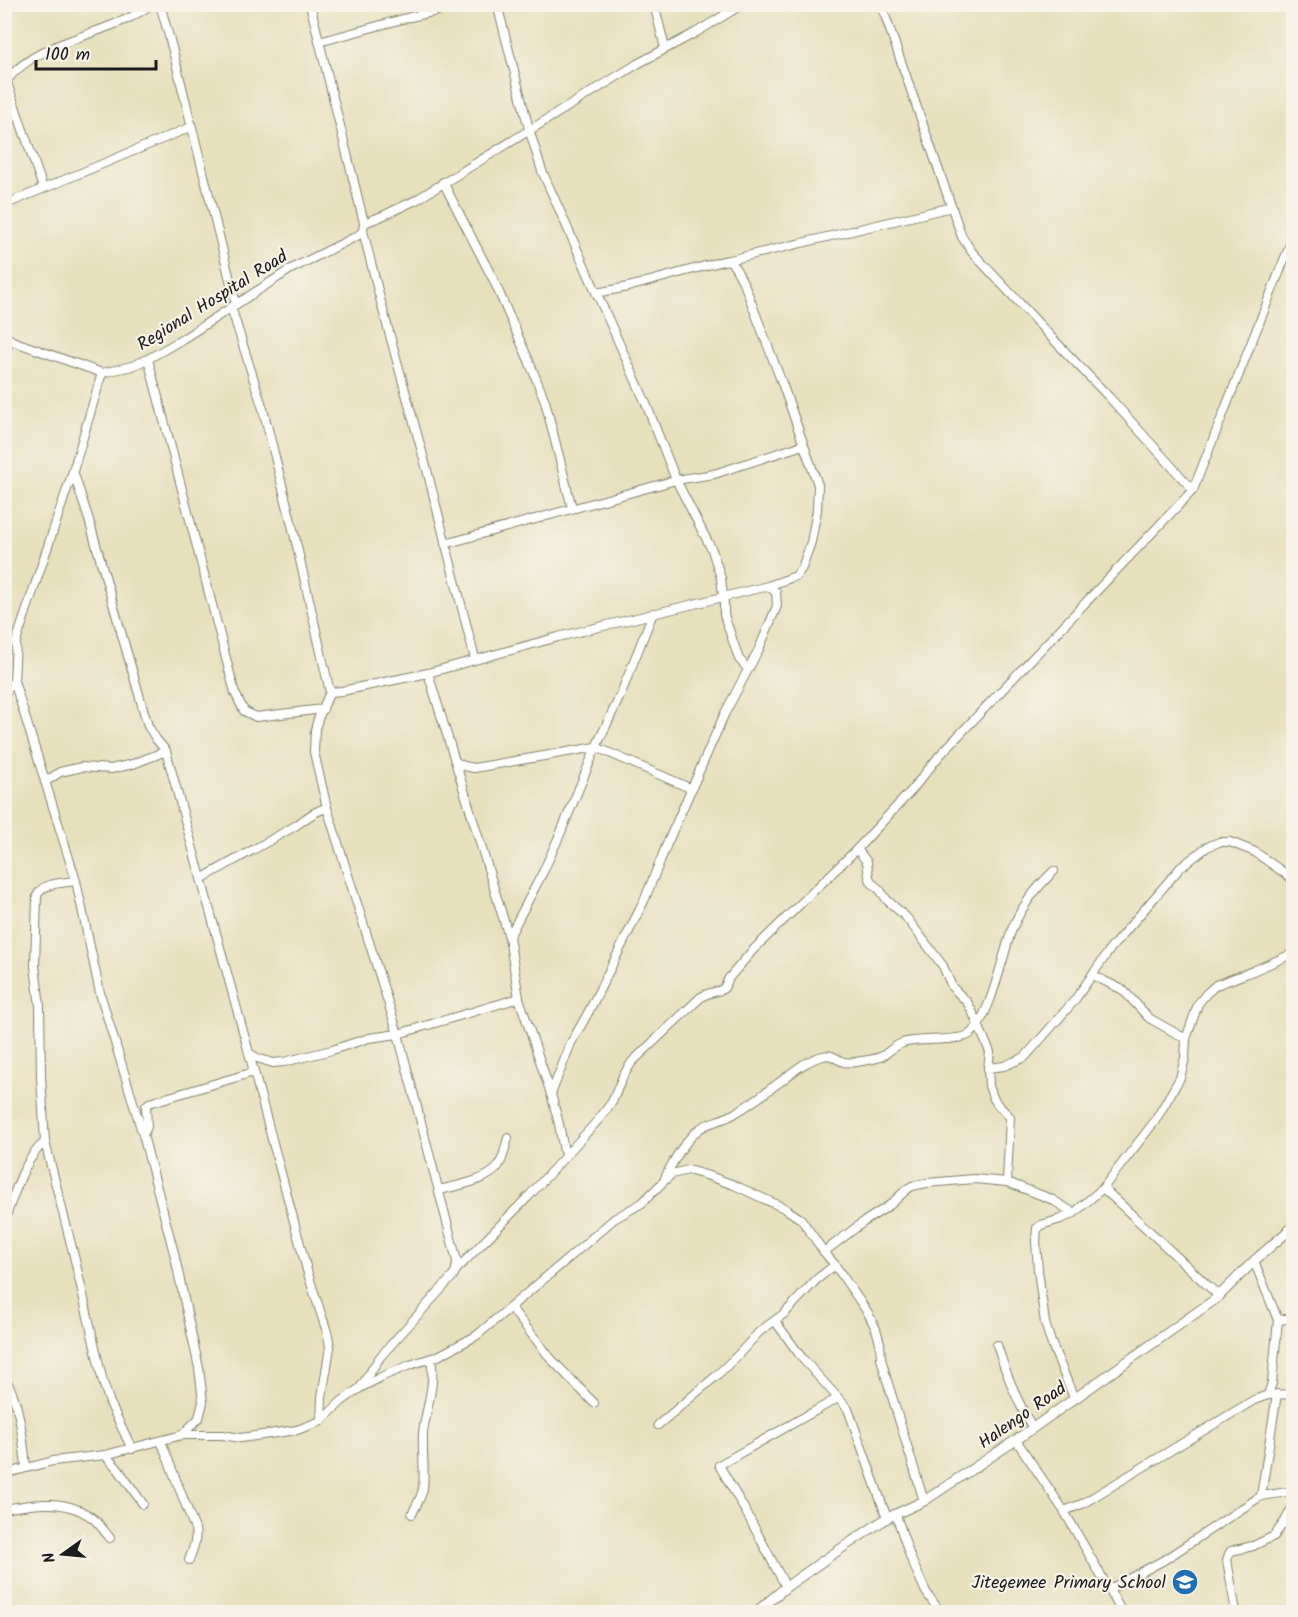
<svg xmlns="http://www.w3.org/2000/svg" width="1298" height="1617" font-family="Kalam,sans-serif">
  <style>
    .lines { fill: none; stroke-linecap: round; stroke-linejoin: round }
    .minor-casing { stroke: #817e6c; stroke-width: 10 }
    .tertiary-casing { stroke: #817e6c; stroke-width: 11 }
    .minor { stroke: #fff; stroke-width: 8 }
    .tertiary { stroke: #fff; stroke-width: 9 }
    .labels { text-anchor: middle; stroke-width: 4.5; stroke-linejoin: round; paint-order: stroke }
    .street-label { font-size: 18px; fill: #1c1c1c; stroke: #f7f3e8 }
    .poi-label { font-size: 18px; fill: #1c1c1c; stroke: #f7f3e8; text-anchor: end }
  </style>
  <rect width="100%" height="100%" fill="#f7f3e8"/>
  <filter id="ink" filterUnits="userSpaceOnUse"><feTurbulence type="fractalNoise" baseFrequency=".0167" numOctaves="2"/><feDisplacementMap in="SourceGraphic" scale="12" xChannelSelector="R" yChannelSelector="G"/><feConvolveMatrix kernelMatrix="1 2 1 2 8 2 1 2 1" color-interpolation-filters="sRGB"/></filter>
  <filter id="wash" filterUnits="userSpaceOnUse"><feTurbulence type="fractalNoise" baseFrequency=".008" numOctaves="4" result="noise"/><feDisplacementMap in="SourceGraphic" scale="24" xChannelSelector="R" yChannelSelector="G"/><feGaussianBlur stdDeviation="1.35" result="paint"/><feColorMatrix in="noise" values="0 0 0 0 0 0 0 0 0 0 0 0 0 0 0 0 0 1.4 0 .05"/><feComposite in="paint" operator="in"/></filter>
  <g filter="url(#wash)">
    <rect width="100%" height="100%" fill="#e6e0bd"/>
  </g>
  <g filter="url(#ink)">
    <g class="lines">
      <defs>
        <g id="minor">
          <polyline points="160,4 173,51 236,304"/>
          <polyline points="310,4 364,223 363,231 384,314 427,470 475,659"/>
          <polyline points="497,4 529,129 542,171 645,401 676,480 712,550 721,578 724,604 724,615 739,659 748,669"/>
          <polyline points="654,4 665,48"/>
          <polyline points="881,4 962,237 972,252 1052,338 1109,397 1193,490"/>
          <polyline points="319,42 410,17 468,4"/>
          <polyline points="4,74 43,188"/>
          <path d="M7,80C36,44 91,37 131,17C138,13 145,9 152,4"/>
          <polyline points="443,182 494,281 529,361 545,401 572,508"/>
          <polyline points="4,205 191,127"/>
          <polyline points="364,223 380,217 416,200 639,63 695,33 743,4"/>
          <polyline points="730,260 952,207"/>
          <polyline points="231,307 263,409 293,529 330,692 318,719 315,730 314,752 327,808 398,1034 457,1261 456,1270 453,1276 380,1357 360,1388"/>
          <polyline points="4,338 102,373 132,366 148,359 181,340 291,269 357,236 363,231"/>
          <polyline points="4,357 10,339"/>
          <polyline points="148,359 235,693 244,711 256,717 323,709"/>
          <polyline points="73,471 89,520 148,726 156,739 166,751 249,1053 308,1274 328,1335 330,1347 322,1397 321,1421"/>
          <polyline points="445,544 676,480 714,474 803,445"/>
          <polyline points="428,673 509,937 519,998 551,1094 559,1124 565,1156"/>
          <polyline points="330,692 342,691 428,673 558,637 768,586 796,576 802,568 811,542 817,510 818,485 782,383 745,286 736,269 730,260 723,261 628,287 596,293"/>
          <polyline points="4,694 14,681"/>
          <polyline points="456,762 464,766 474,768 596,747 692,789"/>
          <polyline points="45,782 60,772 82,767 111,769 133,764 166,751"/>
          <polyline points="857,849 867,862 869,877 872,883 880,890 887,900 906,917 943,966 952,987 967,1002 972,1011 990,1052 988,1068 989,1086 993,1097 997,1104 1010,1117 1007,1182"/>
          <path d="M201,879C233,861 264,844 295,826C306,819 313,811 327,808"/>
          <path d="M76,881C63,883 42,882 37,896L35,966L40,1006L41,1077L45,1142L74,1256L103,1382L110,1403L132,1449"/>
          <polyline points="509,937 543,872 561,832 596,747 620,696 653,613"/>
          <polyline points="1092,975 1123,990 1149,1018 1186,1039"/>
          <polyline points="249,1053 257,1058 273,1063 284,1062 332,1050 369,1038 398,1034 519,998"/>
          <polyline points="988,1068 1004,1066 1025,1057 1074,1001 1111,948 1180,868 1207,847 1219,842 1230,842 1255,852 1294,880"/>
          <polyline points="551,1094 571,1043 588,1013 644,901 667,844 725,713 759,649 777,606 776,592 768,586"/>
          <polyline points="143,1135 147,1127 146,1106 149,1103 254,1072"/>
          <path d="M665,1178C673,1161 684,1142 698,1130C707,1122 721,1121 732,1115C746,1107 760,1097 773,1087C789,1076 803,1061 823,1056C832,1053 836,1060 844,1062C849,1063 857,1062 862,1061C869,1060 878,1059 884,1055C890,1051 895,1045 903,1043C919,1038 959,1042 970,1034C990,1019 1003,954 1012,929C1022,905 1036,888 1054,871"/>
          <polyline points="1103,1188 1219,1296"/>
          <path d="M439,1190C456,1186 491,1180 499,1165C504,1157 505,1147 508,1138"/>
          <path d="M4,1221C14,1196 24,1158 45,1142"/>
          <polyline points="824,1252 862,1223 890,1205 906,1190 912,1186 927,1183 974,1179 1007,1182 1051,1199 1074,1213"/>
          <polyline points="1254,1261 1278,1320 1272,1383 1268,1395"/>
          <polyline points="456,1270 528,1197 599,1119 612,1102 623,1076 632,1062 701,997 707,994 721,990 724,988 729,978 753,950 857,849 911,791 940,755 1193,490 1294,235"/>
          <polyline points="511,1308 552,1360 594,1403"/>
          <polyline points="1278,1320 1294,1318"/>
          <polyline points="775,1321 802,1358 848,1409 887,1518"/>
          <path d="M997,1345C1006,1374 1017,1401 1032,1427"/>
          <path d="M4,1382L8,1384C19,1402 24,1446 26,1467"/>
          <polyline points="1074,1398 1051,1342 1045,1323 1038,1270 1036,1242 1037,1228 1041,1225 1061,1219 1074,1213 1103,1188 1155,1121 1180,1078 1185,1058 1186,1039 1198,1004 1206,994 1216,985 1253,971 1294,953"/>
          <polyline points="658,1425 715,1377 738,1355 759,1332 785,1313 817,1279 835,1265"/>
          <polyline points="182,1435 222,1435 241,1438 297,1430 321,1421 342,1401 360,1388 381,1377 410,1365 438,1356 476,1336 570,1257 614,1219 642,1203 665,1180 672,1174 688,1170 709,1176 734,1185 784,1208 801,1219 824,1252 835,1265 868,1313 876,1329 880,1343 881,1358 886,1377 924,1501"/>
          <polyline points="1016,1440 1064,1511 1122,1612"/>
          <path d="M161,1441L195,1529C197,1541 193,1549 189,1560"/>
          <polyline points="105,1455 118,1469 143,1504"/>
          <polyline points="4,1474 53,1461 105,1455 182,1435 199,1418 203,1402 199,1368 174,1253 143,1135 100,993 76,881 14,681 16,642 73,471 102,373"/>
          <polyline points="1261,1496 1277,1394"/>
          <path d="M4,1509C35,1503 69,1498 95,1520C100,1525 105,1532 110,1538"/>
          <polyline points="1064,1511 1082,1504 1254,1400 1268,1395 1294,1394"/>
          <path d="M412,1514C416,1506 421,1498 423,1489C425,1471 422,1451 423,1433C426,1408 436,1384 431,1359"/>
          <polyline points="896,1515 911,1559 926,1592 940,1612"/>
          <polyline points="786,1587 746,1512 719,1465 838,1398"/>
          <polyline points="1110,1589 1164,1560 1261,1496 1294,1491"/>
          <polyline points="1236,1612 1227,1560 1229,1554 1231,1551 1253,1546 1274,1536 1285,1521 1294,1504"/>
        </g>
        <polyline id="tertiary" points="756,1612 786,1587 827,1558 887,1518 924,1501 1016,1440 1217,1298 1254,1261 1294,1226"/>
      </defs>
      <!-- minor casing -->
      <use href="#minor" class="minor-casing"/>
      <!-- tertiary casing -->
      <use href="#tertiary" class="tertiary-casing"/>
      <!-- minor -->
      <use href="#minor" class="minor"/>
      <!-- tertiary -->
      <use href="#tertiary" class="tertiary"/>
    </g>
  </g>
  <!-- icons -->
  <defs>
    <symbol id="school-disc" viewBox="-11 -11 22 22"><circle r="9.5" fill="#1f6fb2" stroke="#f7f3e8"/><path d="M0-5L7-2L0 1L-7-2ZM-4 1L0 2.5L4 1V4Q0 6-4 4Z" fill="#fff"/></symbol>
  </defs>
  <g fill-rule="evenodd">
    <use href="#school-disc" x="1170" y="1567" width="30" height="30"/>
  </g>
  <g class="labels">
    <!-- street labels -->
    <g class="street-label">
      <text transform="translate(212 300) rotate(-32)" y="6">Regional Hospital Road</text>
      <text transform="translate(1022 1415) rotate(-35)" y="6">Halengo Road</text>
    </g>
    <!-- poi labels -->
    <g class="poi-label">
      <text x="1166" y="1588">Jitegemee Primary School</text>
    </g>
  </g>
  <!-- margin -->
  <rect width="1298" height="1617" fill="none" stroke="#f7f3e8" stroke-width="24"/>
  <!-- north arrow -->
  <g transform="translate(63 1554) rotate(255)" stroke="#f7f3e8" stroke-width="4.5" paint-order="stroke">
  <path d="M0-4.5L10 22L0 15L-10 22Z" fill="#1c1c1c"/>
  <text y="-9" font-size="16" font-weight="bold" text-anchor="middle" fill="#1c1c1c">N</text>
  </g>
  <!-- scale -->
  <path d="M36 60v9h120v-9" fill="none" stroke="#1c1c1c" stroke-width="3"/>
  <text x="45" y="60" font-size="18" fill="#1c1c1c" stroke="#f7f3e8" stroke-width="4.5" paint-order="stroke">100 m</text>
</svg>
